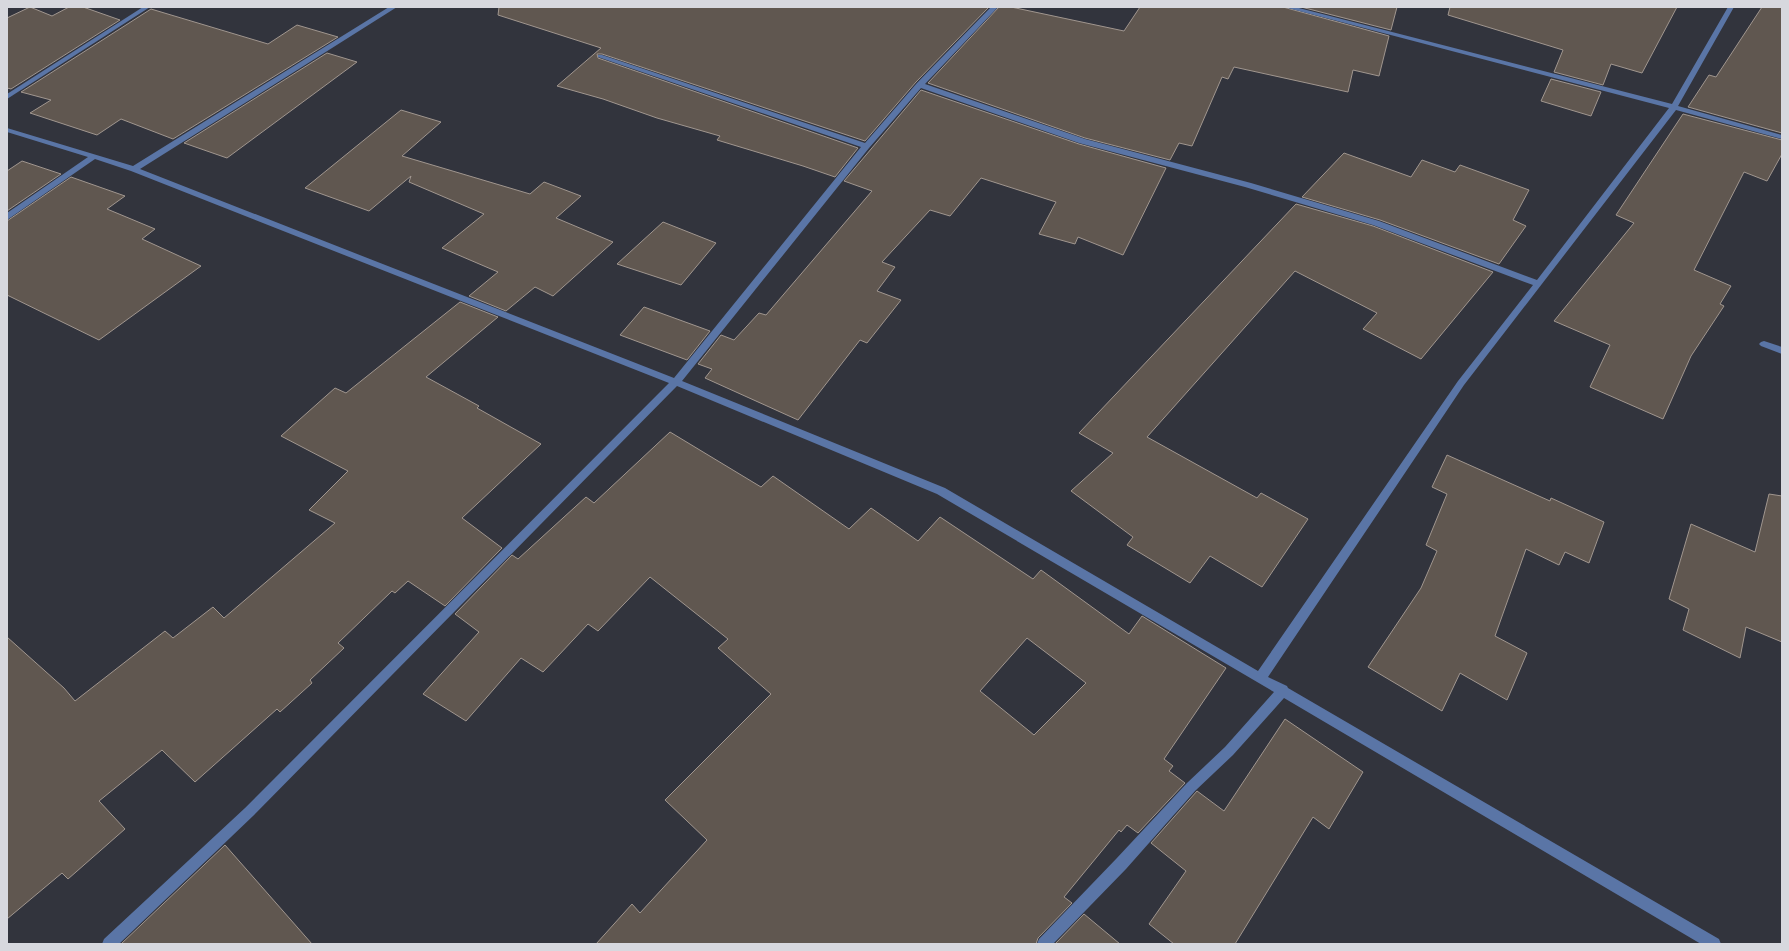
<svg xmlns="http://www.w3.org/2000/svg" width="1789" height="951" font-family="'IBM Plex Sans',sans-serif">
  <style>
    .building { fill: #605750; stroke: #a0968f; fill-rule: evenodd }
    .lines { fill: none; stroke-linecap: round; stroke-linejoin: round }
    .minor { fill: #5a75a6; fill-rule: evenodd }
  </style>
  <rect width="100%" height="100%" fill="#32343d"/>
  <!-- building -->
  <g class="building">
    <polygon points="30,7 52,16 69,7 83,7 120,20 11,89 7,88 7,18"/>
    <polygon points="499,7 989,7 916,82 865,141 602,54 597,54 598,58 858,148 835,177 803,166 717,140 720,136 657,118 603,99 557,86 601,48 498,15"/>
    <polygon points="999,7 1011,7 1124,31 1140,7 1283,7 1389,36 1379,76 1353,70 1348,92 1234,67 1228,79 1222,77 1192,146 1179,143 1170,160 1085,138 928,83"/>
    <polygon points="1301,7 1397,7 1391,30"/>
    <polygon points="1450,7 1677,7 1642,73 1611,64 1603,85 1554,72 1563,50 1448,15"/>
    <polygon points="1762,7 1782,7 1782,133 1688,107 1709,75 1716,77"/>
    <polygon points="151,9 268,44 297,25 338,37 173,139 121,119 97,135 30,113 51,100 21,92"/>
    <polygon points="327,53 357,62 227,158 184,143"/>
    <polygon points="1551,79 1601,92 1591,116 1541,101"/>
    <polygon points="921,90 1079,144 1166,168 1123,255 1078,237 1075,244 1039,234 1056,202 981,178 950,216 930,210 882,262 895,267 877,291 901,300 867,343 860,340 798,420 705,378 712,369 698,364 721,335 734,340 759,313 766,315 872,191 844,181"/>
    <polygon points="401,110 441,122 402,156 530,194 544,182 581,196 556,218 613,242 553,296 535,287 506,311 469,296 498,272 442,248 484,214 409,182 411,176 369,211 305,188"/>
    <polygon points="1683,114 1782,140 1782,154 1767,181 1744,172 1694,270 1731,286 1720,304 1724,306 1691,356 1663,419 1590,387 1610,345 1554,321 1634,223 1616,215"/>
    <polygon points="1344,153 1411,177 1422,160 1455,172 1460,165 1529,190 1513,220 1526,226 1499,264 1380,220 1302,197"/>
    <polygon points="22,161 61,174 7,211 7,171"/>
    <polygon points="71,177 125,196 107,209 155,229 142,239 201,266 99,340 7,295 7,221"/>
    <polygon points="1296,204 1373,226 1493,272 1421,359 1363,329 1377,313 1295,271 1147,437 1257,498 1261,493 1308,519 1262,587 1210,556 1190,583 1127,545 1133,537 1071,491 1113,453 1079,433"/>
    <polygon points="663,222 716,243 681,285 617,264"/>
    <polygon points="460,302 498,317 426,377 479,406 477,408 541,444 462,518 502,548 445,606 408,581 395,593 392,591 338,643 344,648 310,680 312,683 280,712 277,709 195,782 162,750 99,801 125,829 68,879 62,873 7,919 7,637 64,688 75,701 165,631 173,638 213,607 224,618 335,523 309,510 348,471 281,436 335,388 346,393"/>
    <polygon points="644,307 710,331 687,360 620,335"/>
    <path d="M670,432L761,487L773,476L849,529L871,508L918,541L940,517L1033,579L1041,570L1129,634L1142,616L1226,668L1164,759L1173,766L1169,771L1185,783L1138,833L1127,825L1121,832L1119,830L1064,897L1072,903L1038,938L1036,944H596L632,904L640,913L707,840L665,800L771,694L718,648L728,639L650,577L598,631L588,624L543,672L521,658L466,721L423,694L479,632L455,614L512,555L518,559L586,497L594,503ZM1027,638L1086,683L1034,735L980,691Z"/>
    <polygon points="1447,455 1550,501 1551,498 1604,522 1589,563 1565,552 1559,565 1526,549 1495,636 1527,653 1507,700 1460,673 1442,711 1368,667 1421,588 1437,551 1426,545 1447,494 1432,487"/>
    <polygon points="1769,494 1782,496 1782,642 1746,627 1740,658 1683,630 1689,609 1669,599 1691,524 1755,552"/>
    <polygon points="1285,719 1363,772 1329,829 1313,817 1235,944 1174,944 1149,924 1186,871 1151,843 1197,791 1224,811"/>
    <polygon points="225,845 312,944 121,944"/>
    <polygon points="1084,914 1120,944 1055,944"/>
  </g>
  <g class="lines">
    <!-- minor -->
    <g class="minor">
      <polygon points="143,7 150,7 7,99 7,94"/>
      <path d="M389,7H397L140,169L674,378L861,147L598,57V55H602L865,143L917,83L991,7H998L925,84L1085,139L1251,183L1379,221L1537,280L1669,108L1284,7H1295L1672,104L1728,7H1734L1678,106L1782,135V139L1676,110L1464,385L1268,677L1287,686L1288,688L1719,939L1721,944H1701L1284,698L1233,755L1195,791L1126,869L1053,944H1037L1039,939L1116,859L1187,783L1225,747L1274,692L937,494L677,386L253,816L119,944H102L104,939L245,808L669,383L131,171L95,159L7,220V213L88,157L7,132V128L133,166ZM921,88L1079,143L1245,187L1373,225L1533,285L1458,381L1258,671L945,488L682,381L869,148Z"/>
      <polygon points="1764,341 1782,347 1782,354 1761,346 1759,344 1761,342"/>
    </g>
  </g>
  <!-- border -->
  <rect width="1789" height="951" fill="none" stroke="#d7d8de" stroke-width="16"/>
</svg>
